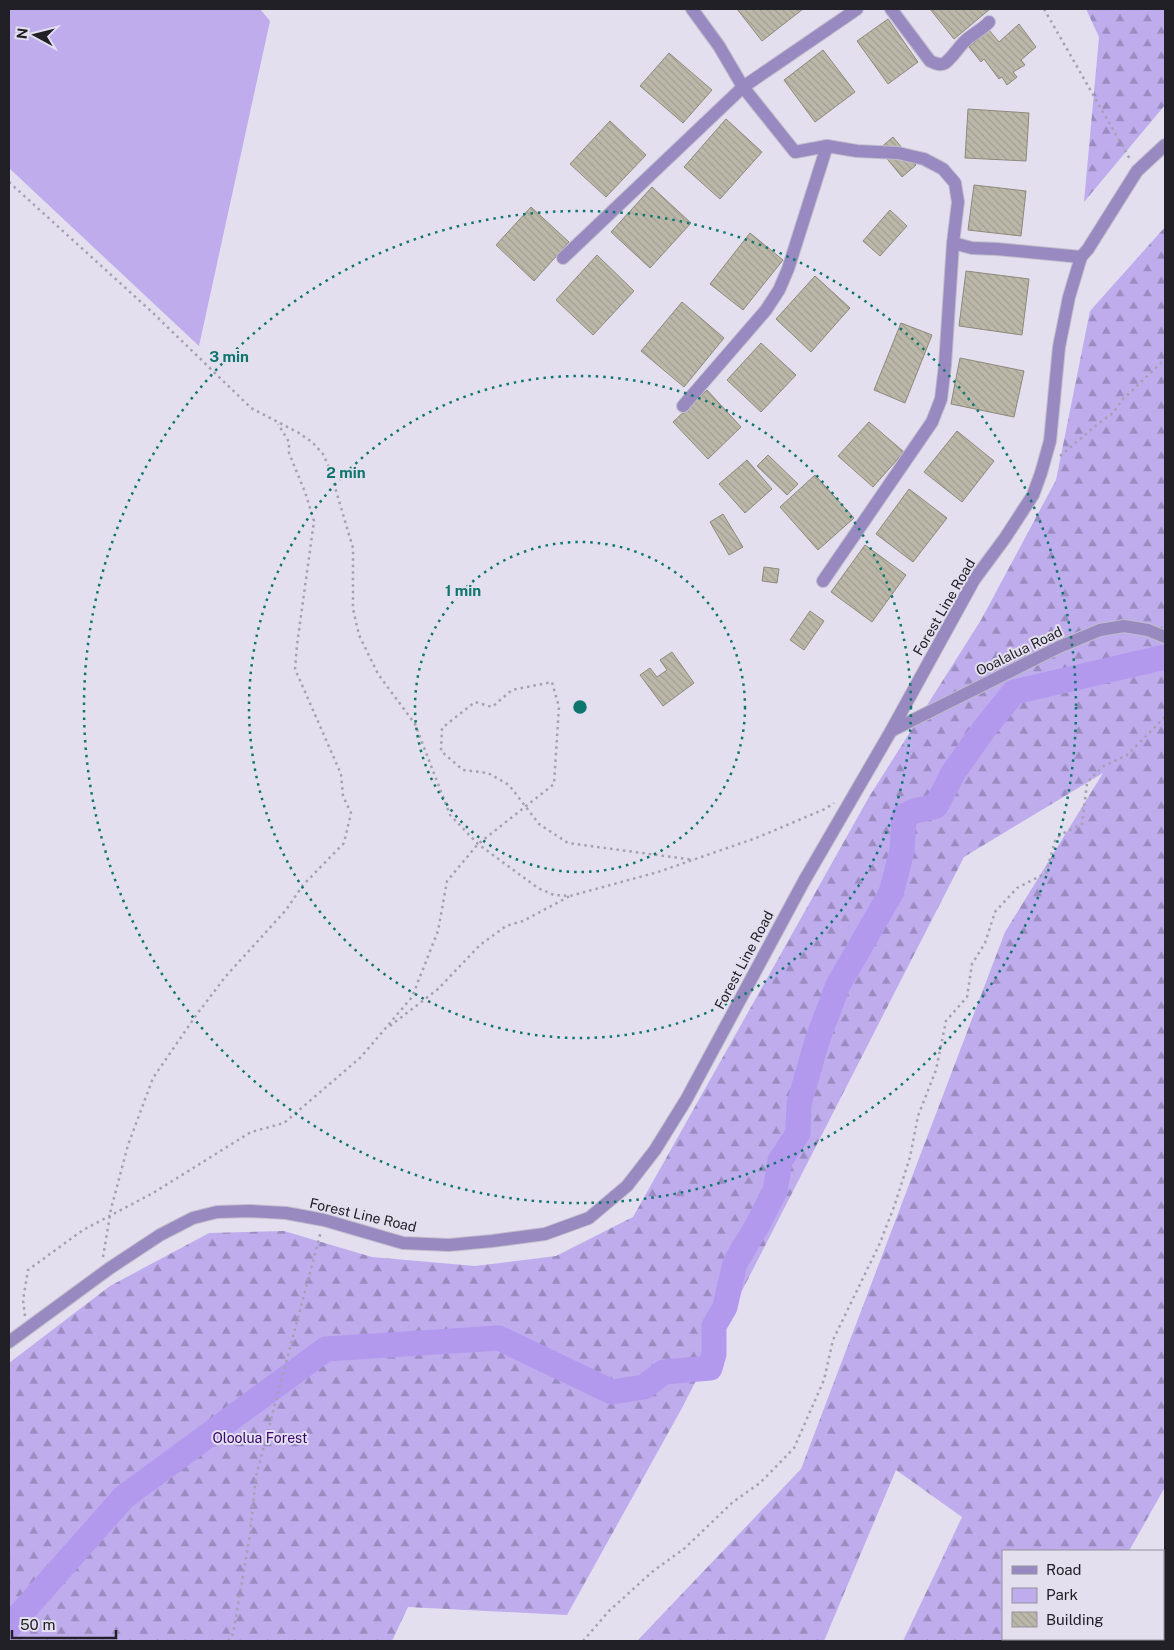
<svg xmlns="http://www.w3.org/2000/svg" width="1174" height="1650" font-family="'Public Sans',sans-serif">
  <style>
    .green { fill: #beaced }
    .forest { fill: url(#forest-firs) }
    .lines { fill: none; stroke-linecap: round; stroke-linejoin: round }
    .river { stroke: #b299ee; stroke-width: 25 }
    .building { fill: url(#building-back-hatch); stroke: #8d897b }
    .minor-casing { stroke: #c0bdcb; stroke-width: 14 }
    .path { stroke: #a5a2af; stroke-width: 2.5; stroke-dasharray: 2.5 4; stroke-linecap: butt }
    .minor { stroke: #9889c0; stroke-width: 12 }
    .ring { fill: none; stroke: #0f766e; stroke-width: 2.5; stroke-dasharray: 2.5 5 }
    .labels { text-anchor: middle; stroke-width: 4; stroke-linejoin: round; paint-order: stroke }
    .street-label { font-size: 14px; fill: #212026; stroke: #e3dfef }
    .park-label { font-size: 14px; fill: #37056d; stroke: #e3dfef }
    .centre { fill: #0f766e; stroke: #e3dfef; stroke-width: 2.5 }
    .ring-label { font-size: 15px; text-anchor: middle; font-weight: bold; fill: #0f766e; stroke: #e3dfef; stroke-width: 4; stroke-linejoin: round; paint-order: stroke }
  </style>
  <defs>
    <pattern id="forest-firs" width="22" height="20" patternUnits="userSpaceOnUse" patternTransform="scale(1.25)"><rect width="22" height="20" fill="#beaced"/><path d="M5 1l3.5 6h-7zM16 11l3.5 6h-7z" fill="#9a8cc0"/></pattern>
    <pattern id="building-back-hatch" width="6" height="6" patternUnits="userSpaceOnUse" patternTransform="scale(1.25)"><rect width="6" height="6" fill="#bcb8a9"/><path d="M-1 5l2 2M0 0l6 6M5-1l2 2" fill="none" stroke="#a19e91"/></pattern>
  </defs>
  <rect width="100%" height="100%" fill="#e3dfef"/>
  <!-- green -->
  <polygon class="green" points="9,9 260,9 270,21 199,346 9,168"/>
  <!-- forest -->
  <g class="forest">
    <polygon points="1086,9 1165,9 1165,105 1084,202 1099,37"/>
    <polygon points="1165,227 1165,1487 1129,1551 1003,1551 1003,1639 1079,1639 1077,1641 903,1641 962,1517 896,1470 824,1641 637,1641 801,1469 1005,932 1103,773 964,857 682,1408 567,1615 408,1607 392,1641 9,1641 9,1363 110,1286 209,1233 284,1231 372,1257 475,1266 556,1256 633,1217 869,797 981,620 1056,480 1090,311"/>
  </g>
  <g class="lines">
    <!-- river -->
    <polyline class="river" points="9,1627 124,1497 326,1349 499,1338 612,1392 644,1387 664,1372 710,1368 714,1354 714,1326 725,1307 735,1263 757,1226 775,1191 780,1161 798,1133 799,1104 817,1041 838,985 891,893 902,851 904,816 915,811 936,806 953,773 984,729 1014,692 1165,657"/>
  </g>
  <!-- building -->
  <g class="building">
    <polygon points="737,9 803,9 762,41"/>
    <polygon points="930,9 990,9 954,39"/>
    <polygon points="888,19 918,62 888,84 857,41"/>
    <polygon points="1019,24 1036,47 1021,60 1025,65 1013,72 1017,77 1007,85 1002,77 999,79 984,59 981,62 969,47 989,30 999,42"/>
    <polygon points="823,50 855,92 815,122 784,80"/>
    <polygon points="669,53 712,90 683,123 640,86"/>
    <polygon points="968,109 1029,113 1026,161 965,158"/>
    <polygon points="726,119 762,152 720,199 684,167"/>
    <polygon points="610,121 646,155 606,197 570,164"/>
    <polygon points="893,137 916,165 902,177 879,149"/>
    <polygon points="974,185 1026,191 1021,236 968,230"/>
    <polygon points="652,187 691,223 650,268 611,232"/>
    <polygon points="531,207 569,242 534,281 496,245"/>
    <polygon points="890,210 907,226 880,256 863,241"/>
    <polygon points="750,233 783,260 743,310 710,284"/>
    <polygon points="597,255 634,291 593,335 556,300"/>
    <polygon points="966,271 1029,279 1022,335 959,326"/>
    <polygon points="815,276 850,308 811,352 776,319"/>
    <polygon points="682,302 724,338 684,387 641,351"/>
    <polygon points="901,323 932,335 905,403 874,390"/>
    <polygon points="761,343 796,375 761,412 727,380"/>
    <polygon points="960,358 1024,371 1014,417 951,404"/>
    <polygon points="707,390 741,427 708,459 673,422"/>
    <polygon points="869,422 904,452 873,487 838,456"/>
    <polygon points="957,431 994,461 962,502 924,472"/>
    <polygon points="768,455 798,484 787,495 757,466"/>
    <polygon points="747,460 772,489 745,513 719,484"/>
    <polygon points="815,475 854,518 818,550 780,507"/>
    <polygon points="909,489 947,518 913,562 876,534"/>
    <polygon points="723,514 743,547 729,555 710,522"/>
    <polygon points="865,545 906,575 872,622 831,592"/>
    <polygon points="764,567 779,569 777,583 762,581"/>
    <polygon points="810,611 824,621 804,650 790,640"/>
    <polygon points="672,652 694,683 663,706 640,675 650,668 657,677 667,670 660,660"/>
  </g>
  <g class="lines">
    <defs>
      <g id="minor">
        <polyline points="692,9 719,46 743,87 795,152 827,146 857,151 898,153 924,159 943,169 955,183 958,202 953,243 945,365 941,399 932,422 823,581"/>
        <path d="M891,9L930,61C935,63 940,66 945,63C952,58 958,48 964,42C972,34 982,30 989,22"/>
        <polyline points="953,243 972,248 997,249 1081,257"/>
        <polyline points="563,258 743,87 857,9"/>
        <polyline points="683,406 766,310 779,290 788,269 827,146"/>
        <polyline points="891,731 1059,647 1100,630 1124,626 1148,630 1165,637"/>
        <polyline points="9,1342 110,1268 160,1235 193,1218 217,1212 249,1211 286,1213 324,1220 403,1243 449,1245 492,1241 545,1234 589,1218 627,1186 655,1150 686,1100 804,881 891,731 974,580 1005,538 1033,495 1041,473 1050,441 1059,347 1069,297 1081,257 1088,249 1137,171 1165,145"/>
      </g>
    </defs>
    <!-- minor casing -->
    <use href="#minor" class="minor-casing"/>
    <!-- path -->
    <g class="path">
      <polyline points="1044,9 1131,161"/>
      <polyline points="9,182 153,313 251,408 299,433 312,442 323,454 329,467 353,548 353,609 359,635 378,674 415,724 450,815 478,844 538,888 554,895 570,896 658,872 756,838 825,809 834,803"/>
      <polyline points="1060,456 1099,423 1113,413 1122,400 1165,359"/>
      <polyline points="390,1026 438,989 480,945 506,926 523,921 570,896"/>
      <polyline points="103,1257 111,1209 128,1145 153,1078 197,1014 226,976 286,910 303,885 344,843 351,813 343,796 341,774 295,669 297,645 314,521 305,492 289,453 289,442 278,424"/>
      <polyline points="25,1316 23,1300 28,1270 83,1230 153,1193 251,1132 284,1123 361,1057 412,997 438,931 447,881 478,844 554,784 559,707 552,682 512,690 492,707 475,702 442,728 441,751 463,770 488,773 509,785 539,824 568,843 694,860"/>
      <polyline points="228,1641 233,1634 250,1535 256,1476 321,1231"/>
      <polyline points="583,1641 609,1611 652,1572 685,1548 733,1502 760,1483 794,1448 824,1380 833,1340 880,1243 895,1204 910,1157 918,1116 936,1070 946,1021 967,997 972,964 985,943 995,912 1017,888 1046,873 1055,841 1060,835 1082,824 1087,783 1092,777 1104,766 1127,755 1165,717"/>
    </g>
    <!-- minor -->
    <use href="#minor" class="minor"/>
  </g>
  <!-- distance rings -->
  <g class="ring">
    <circle cx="580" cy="707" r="165"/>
    <circle cx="580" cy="707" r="331"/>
    <circle cx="580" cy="707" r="496"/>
  </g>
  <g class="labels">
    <!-- street labels -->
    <g class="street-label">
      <text transform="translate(944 607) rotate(-60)" y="5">Forest Line Road</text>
      <text transform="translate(1019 651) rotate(-26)" y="5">Ooalalua Road</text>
      <text transform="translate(744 960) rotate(-62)" y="5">Forest Line Road</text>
      <text transform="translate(363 1215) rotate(13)" y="5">Forest Line Road</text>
    </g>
    <!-- park labels -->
    <g class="park-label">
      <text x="260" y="1443">Oloolua Forest</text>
    </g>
  </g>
  <circle cx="580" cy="707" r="8" class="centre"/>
  <g class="ring-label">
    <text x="229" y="362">3 min</text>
    <text x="346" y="478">2 min</text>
    <text x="463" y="596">1 min</text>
  </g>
  <!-- border -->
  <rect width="1174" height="1650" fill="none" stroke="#212026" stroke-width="20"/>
  <!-- legend -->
  <rect x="1002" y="1550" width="162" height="90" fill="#e3dfef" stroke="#95939f"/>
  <rect x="1012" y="1566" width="25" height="8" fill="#9889c0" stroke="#95939f"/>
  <text x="1046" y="1575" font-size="15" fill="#212026">Road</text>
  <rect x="1012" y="1588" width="25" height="15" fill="#beaced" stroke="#95939f"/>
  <text x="1046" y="1600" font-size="15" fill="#212026">Park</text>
  <rect x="1012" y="1612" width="25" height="15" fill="url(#building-back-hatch)" stroke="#95939f"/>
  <text x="1046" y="1625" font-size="15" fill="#212026">Building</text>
  <!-- north arrow -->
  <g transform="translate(35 35) rotate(277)" stroke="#e3dfef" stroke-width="4" paint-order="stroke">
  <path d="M0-4L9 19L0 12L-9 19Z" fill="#212026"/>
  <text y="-8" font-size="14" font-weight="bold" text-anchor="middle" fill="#212026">N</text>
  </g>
  <!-- scale -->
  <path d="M12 1630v8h104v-8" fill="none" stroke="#212026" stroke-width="2.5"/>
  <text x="20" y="1630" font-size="15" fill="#212026" stroke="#e3dfef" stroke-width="4" paint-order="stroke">50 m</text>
</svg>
